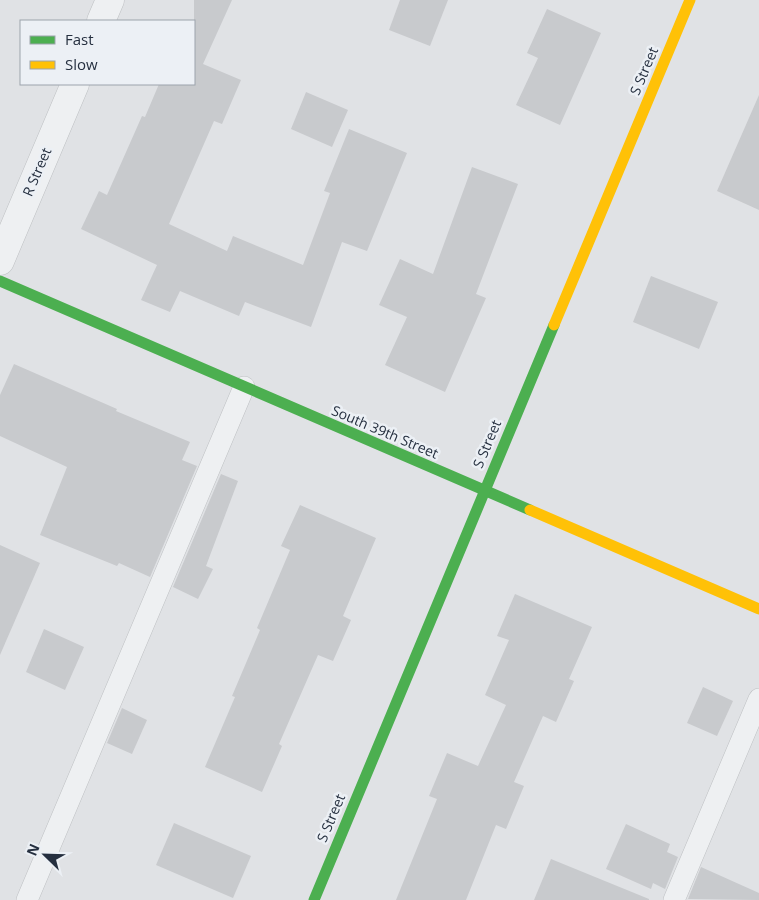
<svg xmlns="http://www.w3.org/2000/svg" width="759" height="900" font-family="'Open Sans',sans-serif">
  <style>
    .building { fill: #c8cacd }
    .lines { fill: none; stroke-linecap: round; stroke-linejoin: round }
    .lane-casing { stroke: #bec0c3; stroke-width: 22 }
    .street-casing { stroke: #bec0c3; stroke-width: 29 }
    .lane { stroke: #eef0f2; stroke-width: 21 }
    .street { stroke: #eef0f2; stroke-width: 28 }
    .fast { stroke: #4caf50; stroke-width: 11 }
    .slow { stroke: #ffc107; stroke-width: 11 }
    .labels { text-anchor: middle; stroke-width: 5; stroke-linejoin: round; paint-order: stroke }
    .street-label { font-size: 14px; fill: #252f3f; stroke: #ecf0f5 }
  </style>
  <rect width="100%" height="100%" fill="#e0e2e5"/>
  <!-- building -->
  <g class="building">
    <polygon points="194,0 232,0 203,64 241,80 222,124 214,121 169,224 227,251 233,236 303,265 330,193 324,191 349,129 407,153 367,251 342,242 311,327 245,302 239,316 180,291 170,312 141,300 157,265 81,229 99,191 107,195 142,116 145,117 159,84 194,84"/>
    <polygon points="400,0 448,0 430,46 389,30"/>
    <polygon points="547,9 601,33 560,125 516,105 538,58 527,53"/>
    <polygon points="306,92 348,110 332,147 291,129"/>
    <polygon points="759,95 759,210 717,191"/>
    <polygon points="472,167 518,184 476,294 486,298 445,392 385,365 407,317 379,305 400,259 433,274"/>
    <polygon points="651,276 718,302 699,349 633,322"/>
    <polygon points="14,364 117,409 116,411 190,442 182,460 197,466 150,577 119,563 117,566 40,535 67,467 0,436 0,395"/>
    <polygon points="221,474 238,481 206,566 213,569 198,599 173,587"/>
    <polygon points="300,505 376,538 343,616 351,620 333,661 318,655 279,744 282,746 262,792 205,767 235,697 232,696 260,630 257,628 290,550 281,546"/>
    <polygon points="0,545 40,563 0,655"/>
    <polygon points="515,594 592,627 569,679 574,681 556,722 543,716 514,782 524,786 506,829 496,825 466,900 396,900 437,799 429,796 447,753 478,766 506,705 485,695 509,640 497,636"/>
    <polygon points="44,629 84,647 65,690 26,672"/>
    <polygon points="703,687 733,701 717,736 687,723"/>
    <polygon points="122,708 147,720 132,754 107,743"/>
    <polygon points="174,823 251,856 233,898 156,865"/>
    <polygon points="626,824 670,844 667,852 678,857 665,889 653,883 651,889 606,869"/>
    <polygon points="551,859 649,899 649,900 534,900"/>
    <polygon points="701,867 759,893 759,900 688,899"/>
  </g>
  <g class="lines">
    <defs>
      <g id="lane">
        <polyline points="27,900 244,387"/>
        <polyline points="674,900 759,699"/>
      </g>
      <g id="street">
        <polyline points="101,21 110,0"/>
        <polyline points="0,261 75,84"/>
      </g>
    </defs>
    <!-- lane casing -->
    <use href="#lane" class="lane-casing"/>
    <!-- street casing -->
    <use href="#street" class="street-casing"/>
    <!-- lane -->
    <use href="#lane" class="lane"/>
    <!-- street -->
    <use href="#street" class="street"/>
    <!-- fast -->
    <g class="fast">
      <polyline points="0,281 530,510"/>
      <polyline points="314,900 554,325"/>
    </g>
    <!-- slow -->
    <g class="slow">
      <polyline points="554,325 690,0"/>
      <polyline points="530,510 759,609"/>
    </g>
  </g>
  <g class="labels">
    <!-- street labels -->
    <g class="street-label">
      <text transform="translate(644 71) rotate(-67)" y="5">S Street</text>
      <text transform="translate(37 172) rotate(-67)" y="5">R Street</text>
      <text transform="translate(385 432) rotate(23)" y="5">South 39th Street</text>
      <text transform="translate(487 444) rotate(-67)" y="5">S Street</text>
      <text transform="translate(331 818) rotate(-67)" y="5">S Street</text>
    </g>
  </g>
  <!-- legend -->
  <rect x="20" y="20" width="175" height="65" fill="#ecf0f5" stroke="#9ca3ac"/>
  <rect x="30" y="36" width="25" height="8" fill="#4caf50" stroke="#9ca3ac"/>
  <text x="65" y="45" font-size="15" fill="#252f3f">Fast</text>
  <rect x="30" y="61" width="25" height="8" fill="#ffc107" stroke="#9ca3ac"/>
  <text x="65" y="70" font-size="15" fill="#252f3f">Slow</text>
  <!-- north arrow -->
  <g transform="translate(45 855) rotate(293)" stroke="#ecf0f5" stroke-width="4" paint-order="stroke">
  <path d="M0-4L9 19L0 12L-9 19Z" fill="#252f3f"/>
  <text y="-8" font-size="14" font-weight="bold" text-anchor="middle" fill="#252f3f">N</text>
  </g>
</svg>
